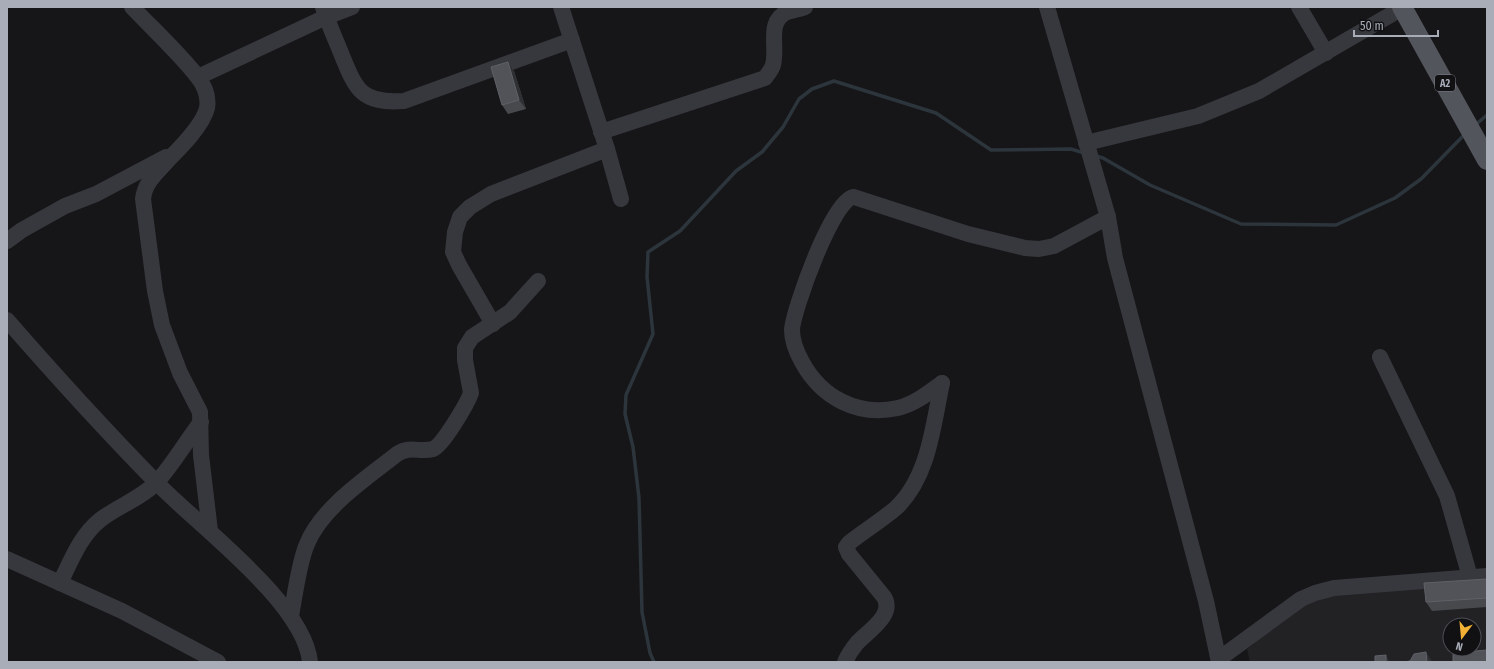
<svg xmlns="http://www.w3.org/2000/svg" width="1494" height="669" font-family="'Fira Sans Condensed',sans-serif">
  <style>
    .built { fill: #222225; fill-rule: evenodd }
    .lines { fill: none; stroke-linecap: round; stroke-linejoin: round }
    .stream { stroke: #2c353c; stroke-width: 3.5 }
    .minor { stroke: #37383d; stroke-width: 16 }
    .major { stroke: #53555c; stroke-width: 20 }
    .wall { fill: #47494d }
    .shaded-wall { fill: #2f3033 }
    .building { fill: #525359; stroke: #5f6168 }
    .labels { text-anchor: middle; stroke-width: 3; stroke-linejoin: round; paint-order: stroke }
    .shield { fill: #111113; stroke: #7b7e86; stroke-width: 1 }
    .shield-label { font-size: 10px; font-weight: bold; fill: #a8adb8 }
  </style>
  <rect width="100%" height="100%" fill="#161618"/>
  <!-- built -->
  <path class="built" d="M1487,582V662H1250L1247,649L1315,593ZM1450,625H1474V649H1450Z"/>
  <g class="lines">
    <!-- stream -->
    <g class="stream">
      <polyline points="1474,126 1487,115"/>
      <polyline points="1096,156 1103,158 1150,185 1241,224 1336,225 1395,198 1421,179 1465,134"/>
      <polyline points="654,662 650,653 642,612 639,498 633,447 625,414 626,395 653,334 647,277 648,252 680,231 736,171 762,152 783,127 799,99 812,89 834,81 936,113 991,150 1071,149 1084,153"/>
    </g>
    <!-- minor -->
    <g class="minor">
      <path d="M132,7C154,30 178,52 197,76C204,85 209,97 207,108C203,125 181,147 169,159C158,172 145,181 143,199L155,291L162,325L180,373L200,412L201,455L210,531"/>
      <path d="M323,7C328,23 335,38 341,53C356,90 361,104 404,101L572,40"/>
      <polyline points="561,7 607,149 621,199"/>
      <polyline points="1047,7 1108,217 1115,258 1206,601 1219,662"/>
      <polyline points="1299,7 1326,53"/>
      <polyline points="198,77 326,17 352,7"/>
      <path d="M601,132L765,78C768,74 772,69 773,65C778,46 766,22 787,12C793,10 800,9 805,7"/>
      <polyline points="1086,143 1198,116 1259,91 1404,7"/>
      <polyline points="7,241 22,230 65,206 96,194 166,157"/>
      <path d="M7,320C55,375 104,429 155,481C197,525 304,602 310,662"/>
      <polyline points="493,324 459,265 453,252 455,232 460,217 470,207 491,194 607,149"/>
      <polyline points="1380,357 1447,496 1470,577"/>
      <path d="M942,383C928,393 915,404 898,408C857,417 821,397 802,362C797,353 792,340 792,330C793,310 834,196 854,197L968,234L1025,248L1039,249L1054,246L1108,217"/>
      <polyline points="7,559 122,611 218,662"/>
      <path d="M60,583C71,561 80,536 100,520C118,506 140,499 156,483C172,466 187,440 201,422"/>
      <path d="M291,616C295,595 299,562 307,544C322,507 367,478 397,454C411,445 420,453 433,449C443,445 467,404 471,393L465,360V348L472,337L510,312L538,281"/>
      <polyline points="1219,659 1301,599 1315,593 1334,588 1487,576"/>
      <path d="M845,662C848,655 852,649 857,643C868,631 895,615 884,597L849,554L846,547L849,543C864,531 882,520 896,508C929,477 933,425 942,383"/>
    </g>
    <!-- major -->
    <polyline class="major" points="1402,7 1487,160"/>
  </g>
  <!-- wall -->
  <g class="wall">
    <polygon points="508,62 514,71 526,109 508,114 502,105"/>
    <polygon points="1487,579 1487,607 1432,611 1426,602"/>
  </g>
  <!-- shaded-wall -->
  <g class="shaded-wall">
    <polygon points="508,62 514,71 526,109 519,100"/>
    <polygon points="1426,652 1432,661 1433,662 1427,662"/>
    <polygon points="1386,655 1390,662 1386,662"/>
  </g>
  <!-- building -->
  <g class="building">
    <polygon points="508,62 519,100 502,105 491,67"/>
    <polygon points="1487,579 1487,598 1426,602 1424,583"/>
    <polygon points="1487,650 1487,662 1453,662 1453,653"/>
    <polygon points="1426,652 1427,662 1403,662 1410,661 1414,654"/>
    <polygon points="1386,655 1386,662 1375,662 1375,656"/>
  </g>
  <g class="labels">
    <!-- shield labels -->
    <rect class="shield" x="1435" y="75" width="20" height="16" rx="3"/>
    <g class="shield-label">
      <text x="1445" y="87">A2</text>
    </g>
  </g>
  <!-- border -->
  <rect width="1494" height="669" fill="none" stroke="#a8adb8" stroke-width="16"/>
  <!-- north arrow -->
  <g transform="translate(1462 637) rotate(196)"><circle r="19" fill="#111113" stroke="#4d4f55"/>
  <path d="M0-3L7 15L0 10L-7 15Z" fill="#f2b134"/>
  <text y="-6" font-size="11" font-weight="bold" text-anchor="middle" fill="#a8adb8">N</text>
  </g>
  <!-- scale -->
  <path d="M1354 30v6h84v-6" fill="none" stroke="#a8adb8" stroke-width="2"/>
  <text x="1360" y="30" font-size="12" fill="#a8adb8" stroke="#111113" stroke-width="3" paint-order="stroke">50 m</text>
</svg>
